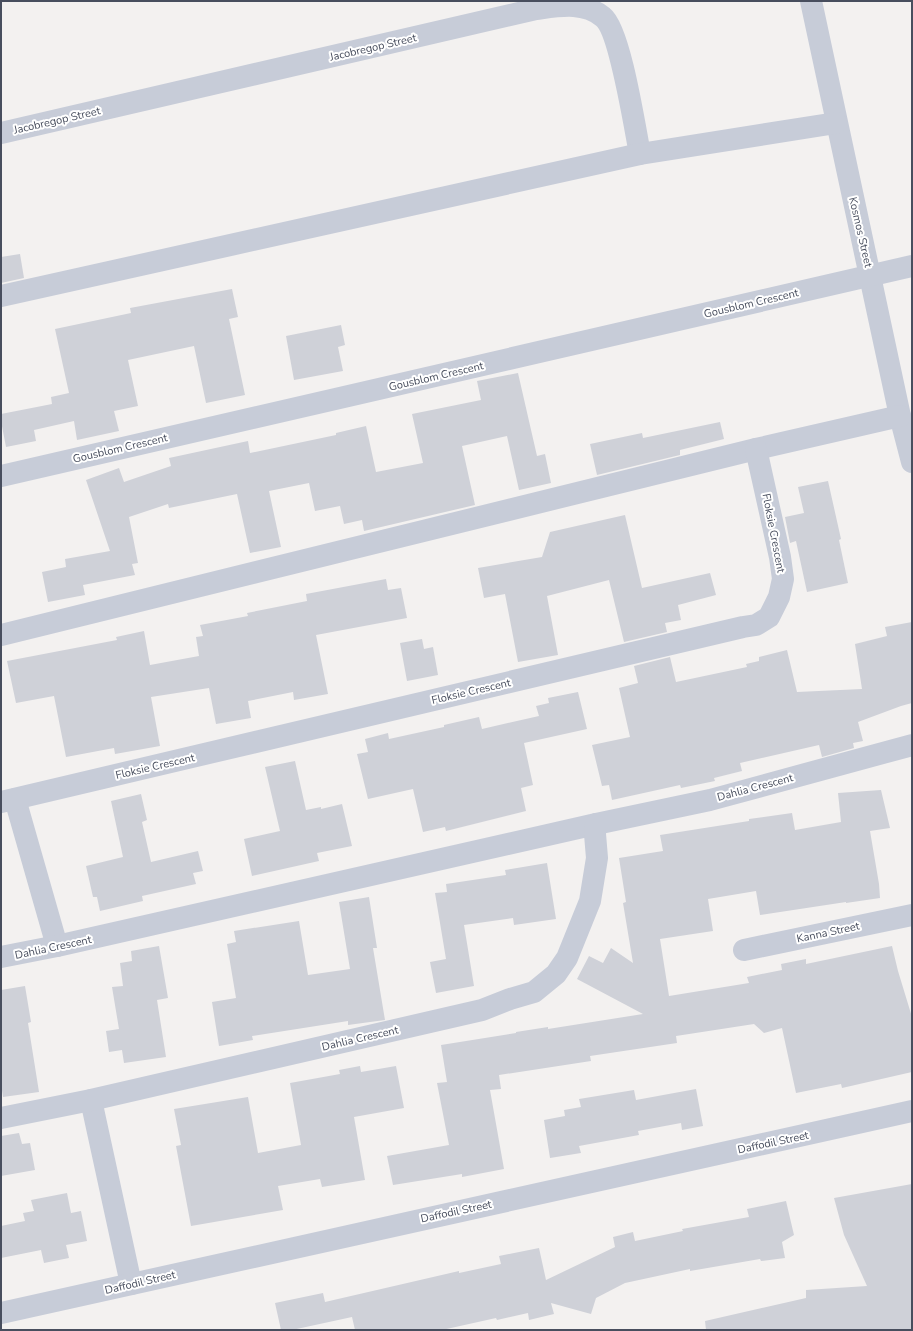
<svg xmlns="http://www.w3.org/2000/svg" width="913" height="1331" font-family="'Nunito Sans',sans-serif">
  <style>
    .building { fill: #cfd1d8 }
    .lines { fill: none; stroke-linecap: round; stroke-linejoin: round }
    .minor { stroke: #c7ccd8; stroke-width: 22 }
    .labels { text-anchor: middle; stroke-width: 4; stroke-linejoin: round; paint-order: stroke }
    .street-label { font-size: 11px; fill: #484e5e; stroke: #fff }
  </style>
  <rect width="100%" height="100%" fill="#f3f1f0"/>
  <!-- building -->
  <g class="building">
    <polygon points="20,254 24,278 1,283 1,257"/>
    <polygon points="232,289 238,317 229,319 245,395 206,403 194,346 128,360 138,406 114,411 119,431 77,440 74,421 34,430 36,441 6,447 1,421 1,414 52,404 51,397 69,393 55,329 131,313 130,308"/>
    <polygon points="341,325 345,345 338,347 343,371 294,380 286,336"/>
    <polygon points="518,373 537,456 545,454 551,483 519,490 507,436 462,446 475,505 364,531 362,520 344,524 340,506 315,511 309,483 269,491 281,547 250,553 237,494 169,508 168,504 129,517 138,563 132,564 135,575 83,585 85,595 48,602 42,572 66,567 65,559 110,551 86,480 119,468 124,482 171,466 169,458 248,441 250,453 336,435 336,433 366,426 376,472 423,463 412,414 481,400 477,381"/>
    <polygon points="720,422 724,439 680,450 680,455 597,475 590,444 642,433 643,438"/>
    <polygon points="828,481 841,539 839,540 848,583 807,592 796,541 790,543 785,517 804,513 798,487"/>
    <polygon points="625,515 642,588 710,573 716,595 678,605 681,620 665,623 667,632 624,642 609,580 547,596 558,655 518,662 505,594 484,598 478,568 542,557 550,532"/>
    <polygon points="386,579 388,590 401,588 407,618 316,635 328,694 294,700 293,692 248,701 251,718 216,724 209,688 151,697 160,746 115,754 114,748 66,757 54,696 16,703 7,661 117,640 116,637 144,631 150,665 199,656 196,637 203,636 200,625 248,616 247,613 307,601 306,594"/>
    <polygon points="912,622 912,703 901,706 858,722 863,741 853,743 854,748 822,757 819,745 740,763 742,771 714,778 715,781 681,788 680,785 612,800 609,785 602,786 592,745 630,737 619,688 638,683 634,666 670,657 676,682 747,667 746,664 759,661 759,657 787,650 797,692 862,689 855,644 887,636 885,627"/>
    <polygon points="422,639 424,649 433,647 438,675 407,681 400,643"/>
    <polygon points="578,692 587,729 524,743 533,785 521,788 526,811 446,831 445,827 423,832 413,789 368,799 357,754 368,752 365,739 388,733 389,739 444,727 444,725 479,717 482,729 539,716 536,706 549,703 548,698"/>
    <polygon points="295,761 306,810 321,807 321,809 342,804 352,846 317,853 319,861 252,876 244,839 280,831 265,767"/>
    <polygon points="881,790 890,828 870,831 879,884 880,898 846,903 846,902 760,915 756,891 708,899 713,931 660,939 669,996 749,983 747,977 782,970 781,964 806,959 806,964 892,946 898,971 912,1017 912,1072 842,1088 841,1084 796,1093 782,1028 764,1033 754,1024 676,1036 677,1043 590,1056 591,1061 499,1075 501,1089 490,1090 504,1169 462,1177 462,1174 393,1185 387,1156 449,1145 437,1083 447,1082 441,1045 516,1033 516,1032 548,1027 548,1029 643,1014 577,979 589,956 603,963 611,948 633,963 623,903 626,902 619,858 663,851 660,835 749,821 749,819 792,813 795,830 841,822 838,793"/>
    <polygon points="141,794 147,820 142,822 151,862 198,851 203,871 193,873 196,884 142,896 143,901 100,911 97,897 93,897 86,866 123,857 111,801"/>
    <polygon points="547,863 556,919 514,925 513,918 464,925 474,986 436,993 430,962 446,959 435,893 447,892 446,884 506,875 505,870"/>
    <polygon points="369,897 377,948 373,948 385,1020 348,1025 348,1021 252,1036 253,1040 219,1046 212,1002 236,998 227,944 236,942 234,931 299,921 308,975 350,969 339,902"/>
    <polygon points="159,946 168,998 157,1000 166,1057 124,1063 122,1050 109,1052 106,1031 119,1029 112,987 123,986 120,963 132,961 131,951"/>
    <polygon points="25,986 31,1022 28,1023 39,1092 3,1097 1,1084 1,990"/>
    <polygon points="360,1066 361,1072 396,1066 404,1108 354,1117 365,1180 322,1187 320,1179 278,1186 283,1210 191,1226 176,1146 181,1145 174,1109 248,1097 258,1153 301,1145 290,1083 340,1074 339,1070"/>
    <polygon points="696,1089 703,1126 682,1130 681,1123 638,1131 639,1135 579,1146 581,1153 550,1158 544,1120 565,1116 564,1110 581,1107 579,1099 634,1090 636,1100"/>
    <polygon points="19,1133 22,1144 30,1143 35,1170 1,1176 1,1136"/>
    <polygon points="912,1184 912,1330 706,1330 705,1321 806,1298 806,1290 867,1286 844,1235 834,1198"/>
    <polygon points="67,1193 71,1213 81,1211 87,1241 66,1245 69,1258 44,1263 41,1250 1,1258 1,1226 25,1221 23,1213 34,1211 31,1200"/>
    <polygon points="786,1201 794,1235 782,1242 785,1258 761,1261 760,1259 690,1271 690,1269 625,1283 596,1298 591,1314 551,1303 554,1314 529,1320 528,1313 497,1320 496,1318 442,1330 355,1330 352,1317 292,1330 281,1330 275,1303 323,1293 325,1302 459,1271 459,1273 501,1264 499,1256 539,1248 546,1280 615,1247 613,1237 633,1232 635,1241 683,1231 682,1229 749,1217 747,1209"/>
  </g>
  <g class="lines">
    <!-- minor -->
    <g class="minor">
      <polyline points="811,1 900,416 912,462"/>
      <path d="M1,133L536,9C559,6 584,1 603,17C620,30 635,129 640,154"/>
      <polyline points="1,296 640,154 836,123"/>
      <polyline points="1,476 912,266"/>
      <polyline points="1,635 756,449 900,416"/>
      <polyline points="15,799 57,946"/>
      <polyline points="1,802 743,627 756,625 769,617 779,597 783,579 780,557 756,449"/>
      <polyline points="744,950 912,915"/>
      <polyline points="1,957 57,946 596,824"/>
      <polyline points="91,1100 131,1284"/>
      <polyline points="1,1118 91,1100 482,1010 510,999 534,992 556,974 567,958 590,901 597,858 595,834 596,824 710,800 912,745"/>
      <polyline points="1,1313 912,1111"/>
    </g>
  </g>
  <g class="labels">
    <!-- street labels -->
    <g class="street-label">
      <text transform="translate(373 47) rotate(-13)" y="4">Jacobregop Street</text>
      <text transform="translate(57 120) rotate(-13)" y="4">Jacobregop Street</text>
      <text transform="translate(861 232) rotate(77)" y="4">Kosmos Street</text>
      <text transform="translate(751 303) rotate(-13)" y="4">Gousblom Crescent</text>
      <text transform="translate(436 376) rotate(-13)" y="4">Gousblom Crescent</text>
      <text transform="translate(120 448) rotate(-13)" y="4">Gousblom Crescent</text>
      <text transform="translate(774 533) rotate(79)" y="4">Floksie Crescent</text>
      <text transform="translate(471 691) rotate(-13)" y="4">Floksie Crescent</text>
      <text transform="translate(155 766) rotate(-13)" y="4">Floksie Crescent</text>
      <text transform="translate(755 787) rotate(-15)" y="4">Dahlia Crescent</text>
      <text transform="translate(828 932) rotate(-12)" y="4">Kanna Street</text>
      <text transform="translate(53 947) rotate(-12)" y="4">Dahlia Crescent</text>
      <text transform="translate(360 1038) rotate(-13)" y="4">Dahlia Crescent</text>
      <text transform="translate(773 1142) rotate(-12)" y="4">Daffodil Street</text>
      <text transform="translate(456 1211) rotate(-12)" y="4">Daffodil Street</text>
      <text transform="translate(140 1282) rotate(-13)" y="4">Daffodil Street</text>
    </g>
  </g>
  <!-- border -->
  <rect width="913" height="1331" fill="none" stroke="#484e5e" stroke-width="4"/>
</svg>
